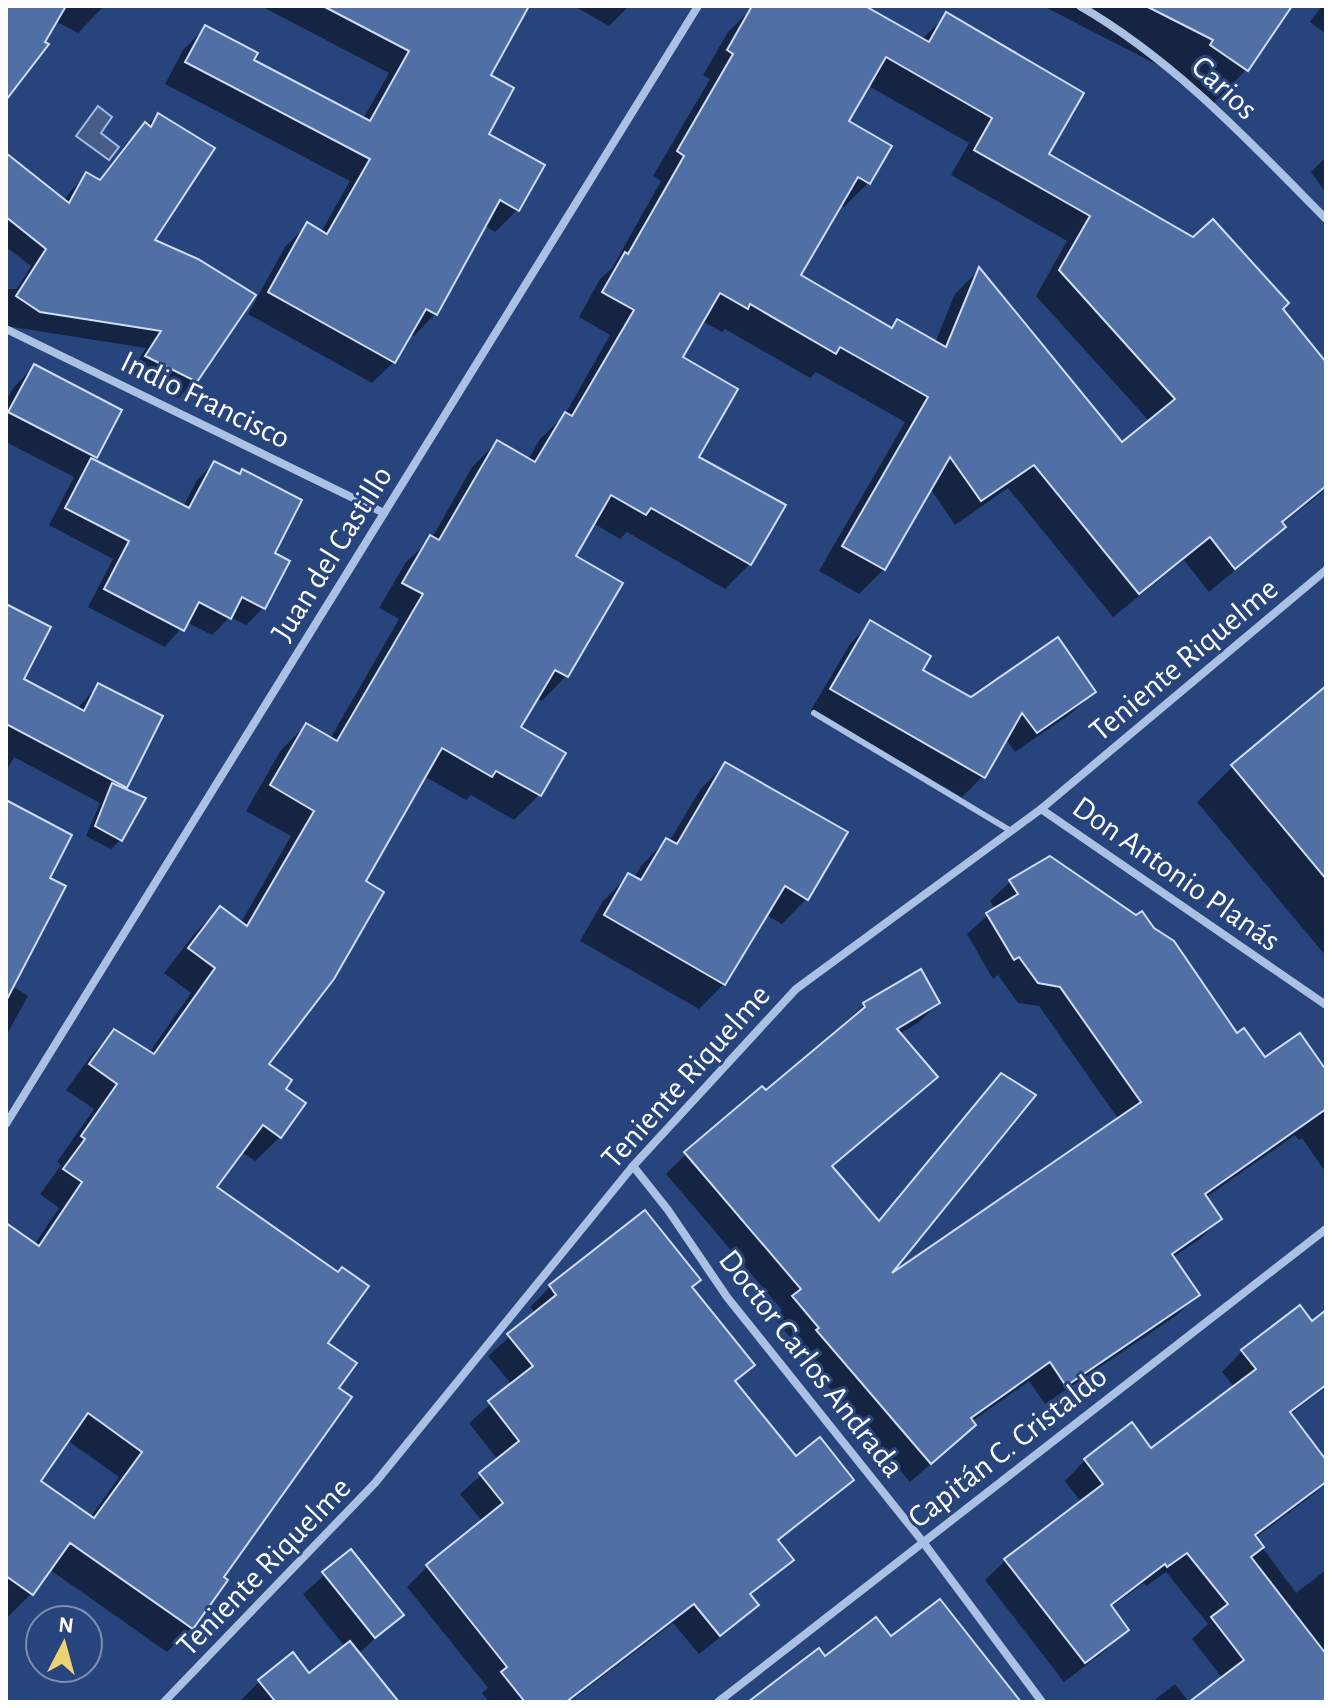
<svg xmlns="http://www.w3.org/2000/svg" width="1332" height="1708" font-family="'Alegreya Sans',sans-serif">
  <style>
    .water { fill: #475d85; stroke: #a0bbe5; stroke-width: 2 }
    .shadow { fill: #0007; fill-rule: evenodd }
    .building { fill: #4f6fa5; stroke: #cedcf4; stroke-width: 2; fill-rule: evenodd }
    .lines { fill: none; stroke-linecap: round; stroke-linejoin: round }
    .lane { stroke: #abc1e4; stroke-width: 6 }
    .street { stroke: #abc1e4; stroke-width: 8 }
    .labels { text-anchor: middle; stroke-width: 6; stroke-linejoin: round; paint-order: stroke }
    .street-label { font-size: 32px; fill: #fff; stroke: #27457c }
  </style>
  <rect width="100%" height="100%" fill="#27457c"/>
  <!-- water -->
  <polygon class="water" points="98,106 112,117 101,133 119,147 109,160 76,136"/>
  <!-- shadow -->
  <g class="shadow">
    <polygon points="6,6 104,6 78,33 55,21 6,95"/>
    <polygon points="261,6 527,6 488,76 486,135 542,166 517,210 495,232 484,225 435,314 414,336 410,334 394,362 372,383 248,314 285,247 307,225 321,232 350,181 165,84 183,50 205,28 251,60 363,119 389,73"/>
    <polygon points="574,6 629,6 609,26"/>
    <path d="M754,6H861L921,40L947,15L1046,155L1280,309L1326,365V489L1281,525L1283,527L1258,551L1209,592L1184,560L1113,617L1008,488L955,525L930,488L884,569L859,594L819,571L905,422L816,372L810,378L725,329L722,332L702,321L681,357L696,457L750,564L725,589L627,532L620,539L593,523L574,557L566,676L542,701L536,698L518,728L563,754L539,795L514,820L471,795L466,800L424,776L363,882L267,1065L283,1089L280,1137L255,1161L242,1152L215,1187L325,1344L336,1389L192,1627L167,1652L49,1569L32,1593L7,1618L6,1226L34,1245L59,1208L40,1194L61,1165L57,1162L94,1109L66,1090L90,1057L114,1032L149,1053L191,993L164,973L195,933L220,908L240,924L291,836L246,811L281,750L306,725L330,739L399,619L379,608L406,562L432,538L472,467L497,442L528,460L540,439L564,416L610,335L579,317L600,279L612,268L661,181L653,176L710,79L703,75L728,32ZM867,85L969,143L951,175L1067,241L1036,296L1150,422L1121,445L979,270L955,294L935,343L897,321L890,329L798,275L839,205L844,207L868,183L846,122ZM67,1440L119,1477L90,1518L38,1482Z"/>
    <polygon points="1043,6 1290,6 1247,69 1212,105 1176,81 1179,76"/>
    <polygon points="1322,6 1326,6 1326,34 1310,22"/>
    <polygon points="159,115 152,241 195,381 178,398 130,373 146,348 6,326 6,289 17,289 31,266 6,247 6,155 64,201 70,192 86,175 98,181 128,141"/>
    <polygon points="1326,157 1326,193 1311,172"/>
    <polygon points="34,366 119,411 92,460 183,507 197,480 214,463 239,475 242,472 272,554 263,608 246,625 230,617 212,635 186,622 165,647 88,607 113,559 49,525 74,477 6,442 6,401 14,387"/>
    <polygon points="6,606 21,680 77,709 98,685 126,787 123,790 121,839 111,849 86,836 100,803 14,757 6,772"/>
    <polygon points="870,623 920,671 971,699 1093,692 1073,712 1015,752 1005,738 983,776 962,797 811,710 850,644"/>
    <polygon points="1326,688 1326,956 1197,802 1232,767"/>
    <polygon points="725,764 807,898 782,924 765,914 724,984 699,1009 580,941 603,901 629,875 634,878 641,866 666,840 669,842 700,790"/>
    <polygon points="6,802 48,878 12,986 28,996 6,1036"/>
    <polygon points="1011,881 1237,1035 1265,1060 1326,1073 1326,1173 1302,1138 1299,1140 1295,1135 1205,1198 1220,1219 1200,1239 1172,1258 1198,1294 1177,1315 1045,1404 1029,1381 971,1422 974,1425 953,1445 910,1482 798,1351 800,1349 774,1318 782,1310 666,1174 686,1154 765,1093 864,1005 920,972 938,1003 918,1023 899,1034 935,1077 831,1168 877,1222 982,1096 1002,1075 884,1279 1119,1120 1039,1006 1018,1003 998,975 993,979 967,934 995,909 990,901"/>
    <polygon points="550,1287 690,1288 752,1365 734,1383 796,1459 852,1479 832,1499 777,1542 791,1560 749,1597 756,1605 736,1625 699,1654 673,1623 569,1702 489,1702 482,1693 488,1688 407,1587 427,1567 483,1522 460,1494 498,1460 469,1423 512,1385 488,1356 536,1314 530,1307"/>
    <polygon points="1299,1308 1312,1323 1326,1312 1326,1387 1289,1415 1326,1463 1326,1482 1314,1494 1255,1538 1296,1593 1326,1570 1326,1702 1193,1702 1223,1679 1192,1639 1208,1624 1166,1572 1146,1586 1144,1583 1110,1608 1127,1629 1106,1650 1064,1682 985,1580 1006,1560 1082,1503 1065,1481 1085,1460 1132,1425 1151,1450 1234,1387 1222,1372 1242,1351"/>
    <polygon points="350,1552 401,1615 358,1654 396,1702 239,1702 259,1682 293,1655 309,1675 345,1647 303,1594"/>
    <polygon points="1175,1684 1189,1702 1152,1702"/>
  </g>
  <!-- building -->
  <g class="building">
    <polygon points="6,6 66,6 45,42 49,44 6,100"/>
    <polygon points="323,6 529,6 491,75 514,88 489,134 545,165 519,211 500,200 437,315 426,309 395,363 268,292 307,222 327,234 370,159 185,62 205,25 258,53 254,60 370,121 409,51"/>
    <path d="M752,6H865L929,42L946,12L1084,93L1049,154L1193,237L1213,219L1289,303L1283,309L1326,362V486L1282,522L1286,527L1235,569L1210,537L1139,594L1034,465L981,501L950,457L885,570L842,546L928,397L840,347L836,354L750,304L748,309L720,293L683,357L738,389L699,457L786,505L751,565L651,508L646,515L611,495L576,556L623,583L568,677L555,670L521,727L566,753L541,796L496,771L492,777L442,748L366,881L384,892L334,979L269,1064L292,1080L286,1089L306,1103L281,1138L263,1125L217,1187L338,1272L342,1267L369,1286L328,1343L357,1363L339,1388L352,1397L224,1577L228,1580L193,1629L70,1543L33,1595L6,1576V1223L39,1246L82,1182L63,1169L85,1139L81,1136L117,1084L89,1064L114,1029L154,1054L215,968L188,948L220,906L247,926L314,811L270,785L306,723L337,741L423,594L402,583L430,535L439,540L497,440L535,462L565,412L572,416L634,310L602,292L625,252L628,254L684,156L677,151L733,54L727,50ZM886,57L992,118L974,150L1090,216L1059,270L1175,399L1122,442L979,267L946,347L897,319L892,328L801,275L858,177L870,184L892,146L849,121ZM88,1413L142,1452L94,1518L41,1481Z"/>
    <polygon points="1146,6 1292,6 1248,71 1210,45 1213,40"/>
    <polygon points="158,113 215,148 155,240 198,259 256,295 197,382 145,356 161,331 40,312 16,296 46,249 6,217 6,153 69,203 86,172 100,180 145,122 151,127"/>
    <polygon points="34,364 122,410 97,458 8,412"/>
    <polygon points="91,458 189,508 214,461 240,474 242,469 302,500 275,553 290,561 265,609 242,597 231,619 199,602 184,631 104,589 129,541 65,508"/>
    <polygon points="6,604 51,627 24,679 84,711 98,683 163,716 127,788 6,724"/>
    <polygon points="870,620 931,656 923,670 971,697 1058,637 1096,692 1037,733 1022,713 985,778 830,689"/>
    <polygon points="1326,686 1326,879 1231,765"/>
    <polygon points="725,762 848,832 808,900 785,886 725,985 604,915 628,873 641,880 666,838 677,844"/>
    <polygon points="112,783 146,798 122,841 95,826"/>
    <polygon points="6,800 72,835 50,878 66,886 6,1001"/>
    <polygon points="1050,856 1136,915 1142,911 1154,928 1174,941 1237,1033 1244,1028 1265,1057 1300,1033 1326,1070 1326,1109 1205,1194 1222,1219 1172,1254 1200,1295 1066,1386 1050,1362 971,1418 976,1425 931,1464 816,1330 819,1328 792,1296 801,1289 684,1152 762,1086 766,1090 865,1007 863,1003 921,969 940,1003 897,1029 938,1077 832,1166 879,1221 1001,1073 1036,1095 892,1273 1141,1102 1060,987 1038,983 1019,957 1014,960 986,913 1018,894 1009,880"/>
    <polygon points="645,1210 701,1280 692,1287 755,1365 735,1381 796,1456 820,1437 854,1480 778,1540 794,1560 750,1594 759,1605 720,1636 694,1604 566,1702 525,1702 501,1672 507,1667 426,1565 503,1503 479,1473 519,1441 488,1401 533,1366 507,1334 556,1295 549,1285"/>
    <polygon points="1300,1305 1312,1321 1326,1310 1326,1385 1290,1412 1326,1460 1326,1482 1255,1535 1264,1547 1251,1557 1326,1654 1326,1702 1189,1702 1244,1660 1211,1617 1228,1604 1187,1553 1167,1567 1165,1564 1111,1605 1129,1630 1085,1663 1004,1559 1103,1484 1084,1459 1132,1422 1151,1448 1256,1369 1241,1350"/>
    <polygon points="351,1549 404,1615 375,1638 322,1572"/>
    <polygon points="940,1599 1021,1702 748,1702 819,1648 825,1656 876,1617 891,1636"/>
    <polygon points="350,1641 399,1702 272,1702 274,1700 258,1680 293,1652 309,1673"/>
  </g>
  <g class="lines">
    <!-- lane -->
    <polyline class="lane" points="814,713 1011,831"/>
    <!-- street -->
    <g class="street">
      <path d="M1080,6C1175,61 1249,141 1326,219"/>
      <polyline points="6,329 384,513"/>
      <polyline points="1041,809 1326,1005"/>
      <polyline points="6,1124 698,6"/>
      <polyline points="633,1166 668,1210 727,1297 923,1542 1042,1702"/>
      <polyline points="164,1702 375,1483 633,1166 796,989 1041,809 1326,570"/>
      <polyline points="718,1702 1326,1229"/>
    </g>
  </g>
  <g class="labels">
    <!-- street labels -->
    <g class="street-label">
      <text transform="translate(1225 87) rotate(43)" y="11">Carios</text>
      <text transform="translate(206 399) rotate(26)" y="11">Indio Francisco</text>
      <text transform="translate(331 553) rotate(-58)" y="11">Juan del Castillo</text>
      <text transform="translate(1183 659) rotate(-40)" y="11">Teniente Riquelme</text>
      <text transform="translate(1177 873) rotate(35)" y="11">Don Antonio Planás</text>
      <text transform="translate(685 1076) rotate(-48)" y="11">Teniente Riquelme</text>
      <text transform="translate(812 1363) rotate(52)" y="11">Doctor Carlos Andrada</text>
      <text transform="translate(1007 1446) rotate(-38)" y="11">Capitán C. Cristaldo</text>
      <text transform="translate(263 1566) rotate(-46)" y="11">Teniente Riquelme</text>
    </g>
  </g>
  <!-- border -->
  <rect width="1332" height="1708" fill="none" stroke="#ffffff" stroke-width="16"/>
  <!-- north arrow -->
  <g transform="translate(64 1644) rotate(6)"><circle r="38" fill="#27457c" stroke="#7d8fb0" stroke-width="2"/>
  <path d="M0-6L14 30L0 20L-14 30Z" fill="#edd271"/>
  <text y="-12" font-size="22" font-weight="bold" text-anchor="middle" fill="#ffffff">N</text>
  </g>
</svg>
